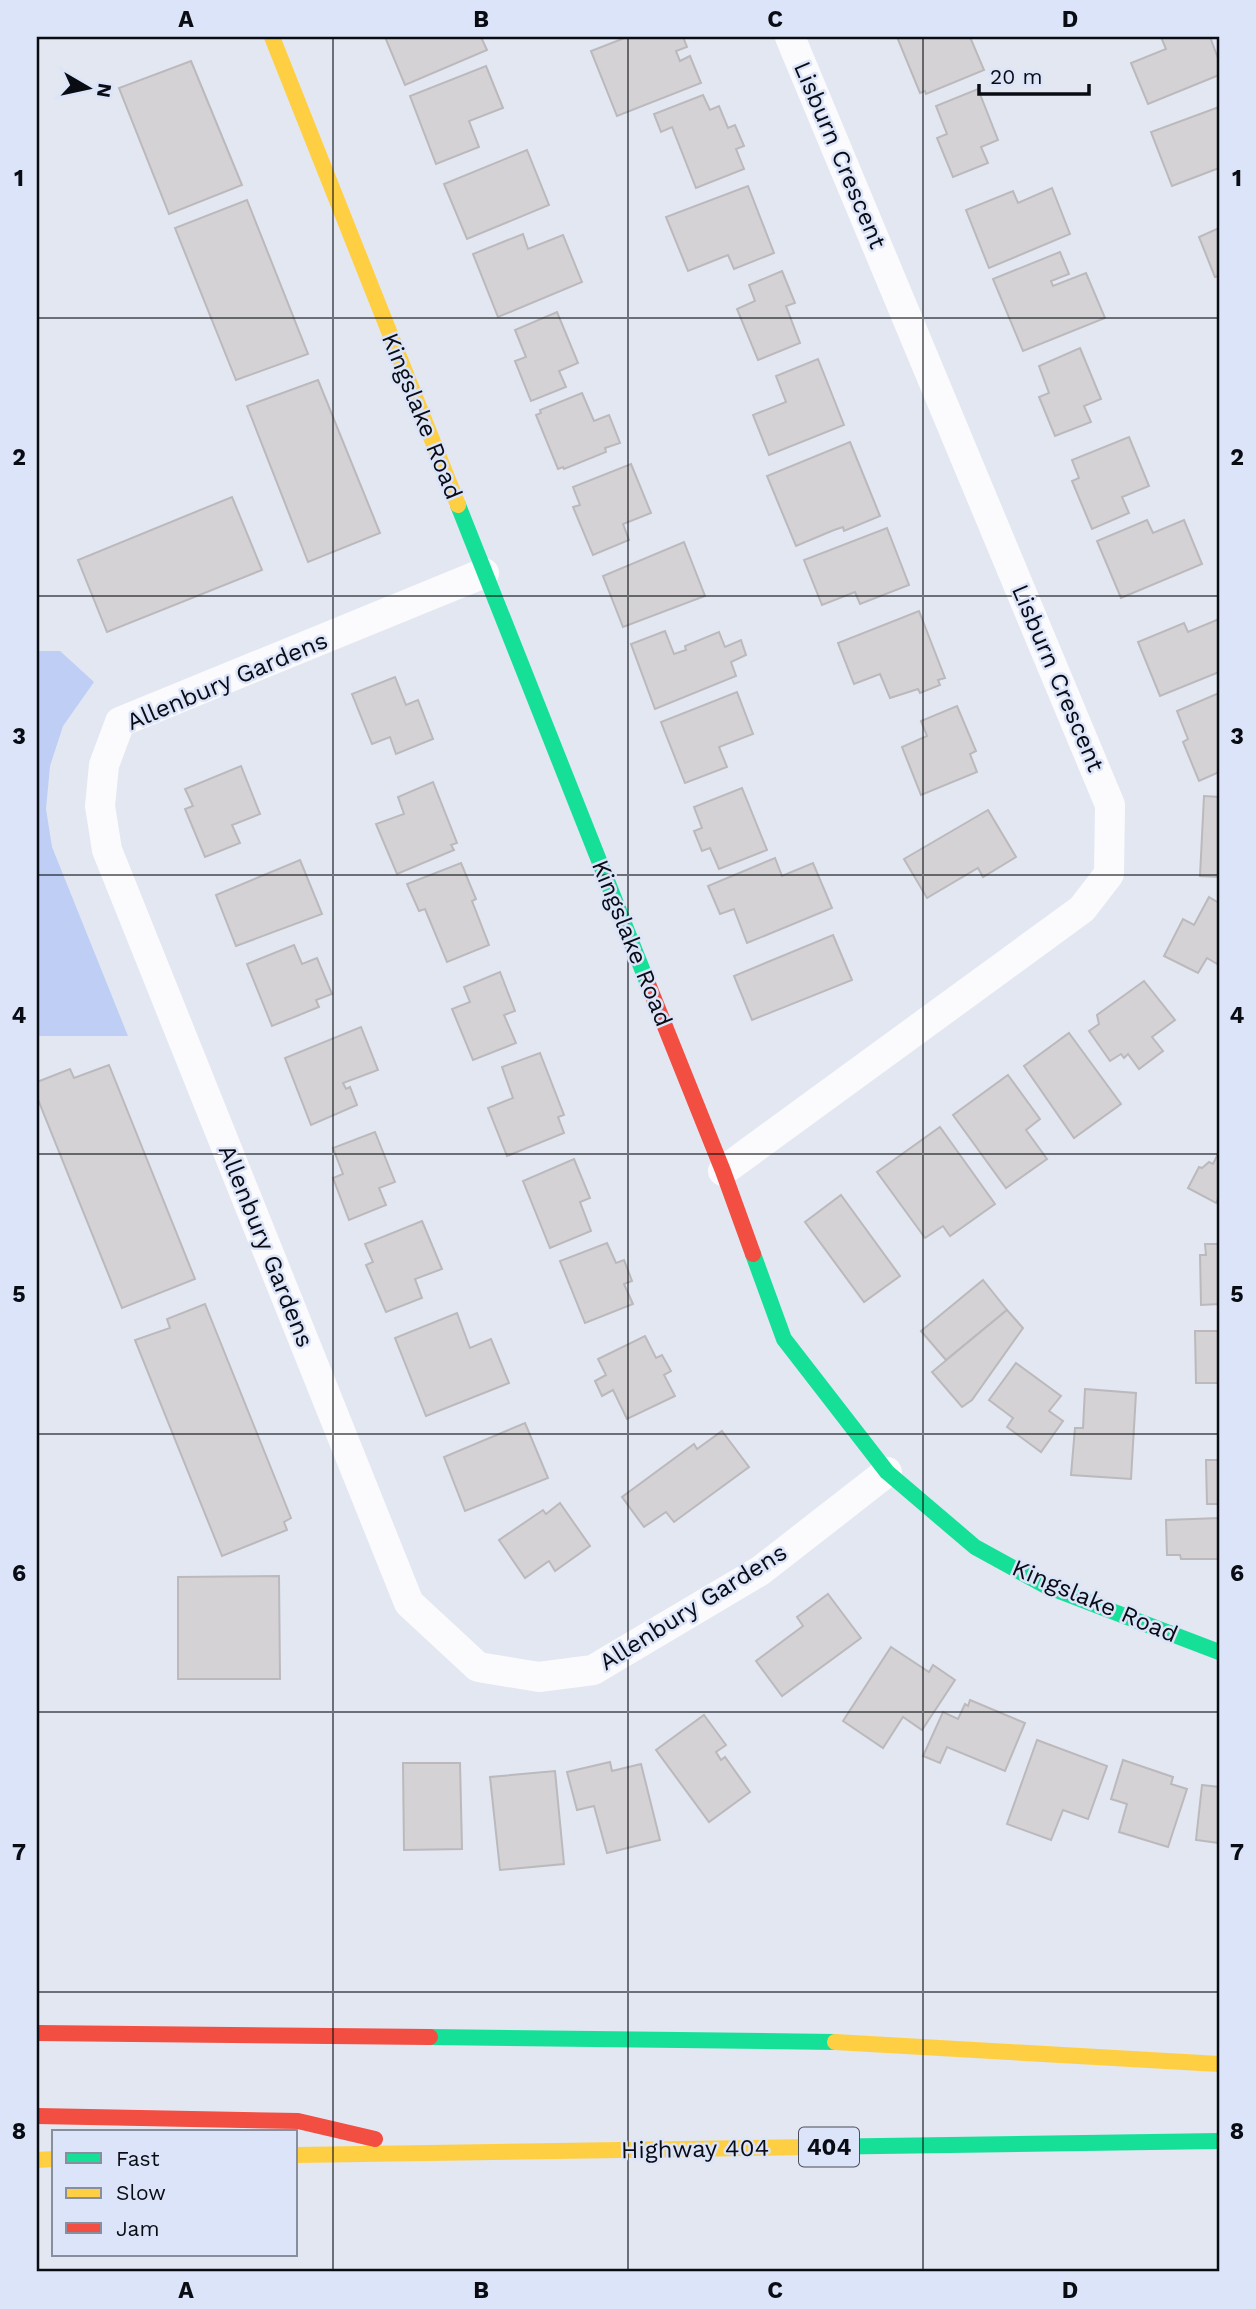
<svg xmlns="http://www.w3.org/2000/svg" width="1256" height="2309" font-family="'Work Sans',sans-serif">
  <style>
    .green { fill: #becef5 }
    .building { fill: #d4d2d5; stroke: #bbb9bc; stroke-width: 2 }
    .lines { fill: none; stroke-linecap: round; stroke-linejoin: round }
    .street { stroke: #fbfbfd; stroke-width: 30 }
    .fast { stroke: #16e098; stroke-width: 16 }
    .slow { stroke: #ffcf43; stroke-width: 16 }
    .jam { stroke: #f24e42; stroke-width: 16 }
    .grid { fill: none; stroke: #0a0c13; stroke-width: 2; stroke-opacity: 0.55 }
    .labels { text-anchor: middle; stroke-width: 5; stroke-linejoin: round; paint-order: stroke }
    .shield { fill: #dbe4f9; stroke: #494d58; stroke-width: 2 }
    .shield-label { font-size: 23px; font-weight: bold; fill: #0a0c13 }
    .street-label { font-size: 24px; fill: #0a0c13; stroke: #dbe4f9 }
    .neatline { fill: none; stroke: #0a0c13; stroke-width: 2.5 }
    .grid-label { font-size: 23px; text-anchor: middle; font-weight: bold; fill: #0a0c13 }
  </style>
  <rect width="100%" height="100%" fill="#e2e7f2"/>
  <!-- green -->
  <polygon class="green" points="37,651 60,651 94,682 63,726 50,766 46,809 52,847 128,1036 37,1036"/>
  <!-- building -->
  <g class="building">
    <polygon points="385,37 481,37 487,50 405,85"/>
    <polygon points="627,37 683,37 687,47 676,51 680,61 690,56 701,83 617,116 591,51"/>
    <polygon points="897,37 970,37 984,70 926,94 925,91 920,93"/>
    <polygon points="1161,37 1210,37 1219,61 1219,75 1148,104 1131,63 1166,49"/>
    <polygon points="191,61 242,185 169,214 119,88"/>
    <polygon points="486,66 503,108 469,121 479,147 436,164 410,96"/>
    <polygon points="978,89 998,140 981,147 988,163 953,177 937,138 947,134 936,106"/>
    <polygon points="703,95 710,110 719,106 728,128 735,125 744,146 736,149 744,169 696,188 672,127 661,132 654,114"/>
    <polygon points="1219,107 1219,168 1172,186 1151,132"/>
    <polygon points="527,150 549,205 467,239 444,184"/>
    <polygon points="748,186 774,253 734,269 728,255 688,271 666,217"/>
    <polygon points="1052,188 1070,234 989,268 966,210 1013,191 1018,203"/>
    <polygon points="247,200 308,354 236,380 175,228"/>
    <polygon points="1219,228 1219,276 1215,277 1199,237"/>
    <polygon points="523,234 528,249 563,235 582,282 498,317 473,254"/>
    <polygon points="1060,252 1069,274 1051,281 1053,286 1086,273 1105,318 1023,351 993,279"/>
    <polygon points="782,271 795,303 786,306 800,343 758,360 737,309 755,301 749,285"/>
    <polygon points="557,312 578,363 559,371 566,387 531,401 515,361 526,357 515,330"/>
    <polygon points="1080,348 1101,399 1084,406 1091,422 1055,436 1039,397 1049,393 1039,366"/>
    <polygon points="818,359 844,425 769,455 753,415 786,402 776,376"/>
    <polygon points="318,380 380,533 308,562 247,406"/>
    <polygon points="582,393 594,421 609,415 620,443 605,448 606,452 564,469 563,467 558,469 536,415 541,413 540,410"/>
    <polygon points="1129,437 1149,486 1122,497 1129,513 1092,529 1072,481 1079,478 1072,460"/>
    <polygon points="850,442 880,516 844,531 843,527 834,530 796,546 767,476"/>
    <polygon points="631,464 651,513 623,524 629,540 593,555 573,507 580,505 573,487"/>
    <polygon points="232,497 262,570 107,632 78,560"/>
    <polygon points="1147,520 1153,533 1184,520 1202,564 1121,598 1097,541"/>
    <polygon points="887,528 909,585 860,604 855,592 822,605 804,560"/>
    <polygon points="684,542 705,596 623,627 603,576"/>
    <polygon points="919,611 945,678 938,680 940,685 920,693 918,689 890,698 880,674 854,684 838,643"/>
    <polygon points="1219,619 1219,672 1160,696 1138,642 1184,623 1188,632"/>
    <polygon points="665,631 674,654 686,650 685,646 719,632 725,647 741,640 746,655 731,662 736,676 655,709 631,644"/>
    <polygon points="395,677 406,705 418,700 433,739 396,754 390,737 372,744 352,694"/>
    <polygon points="737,692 753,734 719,747 727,767 685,783 661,722"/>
    <polygon points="1219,693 1219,772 1199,781 1183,742 1188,739 1177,711"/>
    <polygon points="957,706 976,751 970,754 977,772 921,795 902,747 927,736 921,721"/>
    <polygon points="241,766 260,814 232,825 240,843 205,857 185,809 193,806 185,789"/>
    <polygon points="433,782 457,843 451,845 454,850 397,874 376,824 404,814 398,797"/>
    <polygon points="742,788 767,850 719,869 710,848 702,851 694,831 702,828 694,807"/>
    <polygon points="1204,796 1219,797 1219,877 1200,876"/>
    <polygon points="988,810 1016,857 983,877 978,868 927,898 904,859"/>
    <polygon points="775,858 782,876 813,863 832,908 747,943 734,909 720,914 708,886"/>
    <polygon points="300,860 322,914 236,946 216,895"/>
    <polygon points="461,863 476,899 472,901 489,945 447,962 425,909 419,911 407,884"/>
    <polygon points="1209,897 1219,903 1219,965 1207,958 1198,973 1164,956 1183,919 1194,925"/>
    <polygon points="833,935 852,980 752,1020 734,976"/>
    <polygon points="294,945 302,964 317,958 332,994 316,1000 319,1007 272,1026 247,964"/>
    <polygon points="500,972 515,1011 504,1015 516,1043 473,1060 452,1009 470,1002 464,987"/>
    <polygon points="1144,981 1175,1020 1152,1037 1163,1051 1139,1069 1128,1054 1124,1058 1121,1054 1110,1061 1089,1031 1099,1024 1097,1015"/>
    <polygon points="361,1027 378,1070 343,1083 346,1089 350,1087 357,1105 311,1125 285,1058"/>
    <polygon points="1069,1033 1121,1104 1074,1138 1024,1066"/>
    <polygon points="540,1053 564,1115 558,1117 564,1133 507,1156 488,1108 513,1098 502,1067"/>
    <polygon points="109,1065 195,1279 122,1308 37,1097 37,1082 70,1069 74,1078"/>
    <polygon points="1008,1075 1040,1119 1026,1130 1047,1159 1006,1188 953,1115"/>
    <polygon points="940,1127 995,1204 950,1236 943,1226 925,1238 877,1172"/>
    <polygon points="375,1132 395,1182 379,1188 386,1205 349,1220 333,1178 343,1174 333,1148"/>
    <polygon points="1219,1152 1219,1197 1216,1203 1188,1188 1199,1167 1202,1168 1209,1162 1213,1164"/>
    <polygon points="574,1159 590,1198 580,1202 591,1231 550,1248 523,1181"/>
    <polygon points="841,1195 900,1276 864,1302 805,1222"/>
    <polygon points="422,1221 442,1269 415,1279 422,1298 386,1312 366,1265 373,1262 365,1244"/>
    <polygon points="607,1243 616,1263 624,1260 632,1281 624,1284 633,1304 585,1323 560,1261"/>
    <polygon points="1205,1244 1219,1244 1219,1304 1201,1305 1200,1255 1206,1255"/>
    <polygon points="983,1280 1007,1310 946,1360 921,1331"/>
    <polygon points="205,1304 291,1518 284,1522 287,1530 222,1556 135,1340 170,1328 167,1319"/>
    <polygon points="1007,1310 1023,1328 972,1400 962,1407 932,1372"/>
    <polygon points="457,1313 470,1348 491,1339 509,1383 426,1416 395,1338"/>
    <polygon points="1195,1331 1219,1331 1219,1383 1196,1383"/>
    <polygon points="645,1336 656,1358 662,1355 671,1371 664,1375 675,1396 627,1419 613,1390 602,1396 595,1381 606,1375 598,1359"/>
    <polygon points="1016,1363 1061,1396 1049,1411 1063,1421 1041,1452 1007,1427 1013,1418 989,1400"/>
    <polygon points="1085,1389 1136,1393 1131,1479 1071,1475 1075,1428 1083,1428"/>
    <polygon points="525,1423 548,1478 465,1511 444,1457"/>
    <polygon points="722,1431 749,1467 674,1522 666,1512 644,1527 622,1497 694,1444 697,1449"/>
    <polygon points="1206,1460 1219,1460 1219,1504 1207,1504"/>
    <polygon points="560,1503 590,1546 555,1571 549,1561 525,1578 499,1540 543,1510 546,1514"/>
    <polygon points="1219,1518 1219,1559 1181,1559 1180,1555 1167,1555 1166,1520"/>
    <polygon points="279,1576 280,1679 178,1679 178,1577"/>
    <polygon points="828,1594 861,1638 782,1696 756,1661 803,1626 797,1617"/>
    <polygon points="891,1647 929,1672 933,1665 955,1680 922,1730 903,1717 883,1748 843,1721"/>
    <polygon points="970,1700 1025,1723 1005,1771 947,1747 940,1763 923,1756 943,1712 958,1719 965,1704 968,1706"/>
    <polygon points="704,1715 726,1745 716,1752 721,1760 725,1757 750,1792 709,1822 656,1750"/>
    <polygon points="1037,1740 1107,1766 1088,1819 1063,1810 1051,1840 1007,1824"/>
    <polygon points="1123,1760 1173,1777 1171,1784 1187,1789 1168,1847 1119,1832 1127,1804 1111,1799"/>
    <polygon points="610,1762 612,1771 641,1764 660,1840 607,1853 594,1806 577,1810 567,1772"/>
    <polygon points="403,1763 460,1763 462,1849 404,1850"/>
    <polygon points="555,1771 564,1864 500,1870 490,1777"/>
    <polygon points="1202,1785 1219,1787 1219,1843 1196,1840"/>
  </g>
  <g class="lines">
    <!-- street -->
    <g class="street">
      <polyline points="484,573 120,722 104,765 100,806 107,850 409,1603 478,1667 539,1677 593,1670 760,1571 887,1472"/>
      <polyline points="723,1171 1082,909 1109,874 1110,805 790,37"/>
    </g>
    <!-- fast -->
    <g class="fast">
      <polyline points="458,505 648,984"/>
      <polyline points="753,1254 784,1339 887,1472 975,1547 1046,1586 1219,1652"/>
      <polyline points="430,2037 835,2042"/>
      <polyline points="812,2147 1219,2141"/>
    </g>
    <!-- slow -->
    <g class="slow">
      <polyline points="272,37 458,505"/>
      <polyline points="835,2042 1219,2064"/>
      <polyline points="296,2155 812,2147"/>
      <polyline points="37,2160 54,2159"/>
    </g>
    <!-- jam -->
    <g class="jam">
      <polyline points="648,984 723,1171 753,1254"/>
      <polyline points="37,2033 430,2037"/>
      <polyline points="37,2116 298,2121 375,2139"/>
    </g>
  </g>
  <!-- grid -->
  <path class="grid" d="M333,37V2272M628,37V2272M923,37V2272M37,318H1219M37,596H1219M37,875H1219M37,1154H1219M37,1434H1219M37,1712H1219M37,1992H1219"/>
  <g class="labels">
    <!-- shield labels -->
    <rect class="shield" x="799" y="2127.5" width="60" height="39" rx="5"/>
    <g class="shield-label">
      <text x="829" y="2155">404</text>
    </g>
    <!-- street labels -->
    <g class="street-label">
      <text transform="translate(840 155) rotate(67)" y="8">Lisburn Crescent</text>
      <text transform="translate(422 416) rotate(68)" y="8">Kingslake Road</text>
      <text transform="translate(1058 678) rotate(67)" y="8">Lisburn Crescent</text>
      <text transform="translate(227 681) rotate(-23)" y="8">Allenbury Gardens</text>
      <text transform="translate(632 943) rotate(68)" y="8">Kingslake Road</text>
      <text transform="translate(266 1246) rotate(68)" y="8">Allenbury Gardens</text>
      <text transform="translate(1095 1601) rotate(23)" y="8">Kingslake Road</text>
      <text transform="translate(693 1607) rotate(-32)" y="8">Allenbury Gardens</text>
      <text transform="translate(695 2149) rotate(-1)" y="8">Highway 404</text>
    </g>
  </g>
  <!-- border -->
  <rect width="1256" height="2309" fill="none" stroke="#dbe4f9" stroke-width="77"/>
  <!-- legend -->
  <rect x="52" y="2130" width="245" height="126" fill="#dbe4f9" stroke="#878e9d" stroke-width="2"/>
  <rect x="66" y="2153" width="35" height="10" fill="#16e098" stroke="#878e9d" stroke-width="2"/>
  <text x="116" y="2166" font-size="21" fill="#0a0c13">Fast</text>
  <rect x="66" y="2188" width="35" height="10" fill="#ffcf43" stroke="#878e9d" stroke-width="2"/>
  <text x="116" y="2200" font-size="21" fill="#0a0c13">Slow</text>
  <rect x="66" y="2223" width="35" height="10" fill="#f24e42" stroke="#878e9d" stroke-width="2"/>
  <text x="116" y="2236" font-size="21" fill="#0a0c13">Jam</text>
  <!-- north arrow -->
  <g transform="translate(88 88) rotate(99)" stroke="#dbe4f9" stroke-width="5" paint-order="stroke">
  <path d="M0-5L12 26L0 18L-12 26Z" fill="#0a0c13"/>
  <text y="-10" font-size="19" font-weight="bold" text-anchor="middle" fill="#0a0c13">N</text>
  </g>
  <!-- scale -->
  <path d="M979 84v10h110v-10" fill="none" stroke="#0a0c13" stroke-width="3.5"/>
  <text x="990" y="84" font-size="21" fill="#0a0c13" stroke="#dbe4f9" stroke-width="5" paint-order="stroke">20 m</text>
  <rect x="38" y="38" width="1180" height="2232" class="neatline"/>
  <g class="grid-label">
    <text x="186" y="27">A</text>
    <text x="481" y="27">B</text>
    <text x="775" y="27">C</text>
    <text x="1070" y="27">D</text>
    <text x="19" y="186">1</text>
    <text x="1237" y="186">1</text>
    <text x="19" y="465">2</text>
    <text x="1237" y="465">2</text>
    <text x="19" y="744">3</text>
    <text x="1237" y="744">3</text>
    <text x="19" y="1023">4</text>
    <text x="1237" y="1023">4</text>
    <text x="19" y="1302">5</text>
    <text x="1237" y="1302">5</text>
    <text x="19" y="1581">6</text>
    <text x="1237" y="1581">6</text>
    <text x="19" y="1860">7</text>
    <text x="1237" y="1860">7</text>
    <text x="19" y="2139">8</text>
    <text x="1237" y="2139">8</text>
    <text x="186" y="2298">A</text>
    <text x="481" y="2298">B</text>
    <text x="775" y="2298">C</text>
    <text x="1070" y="2298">D</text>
  </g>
</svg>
